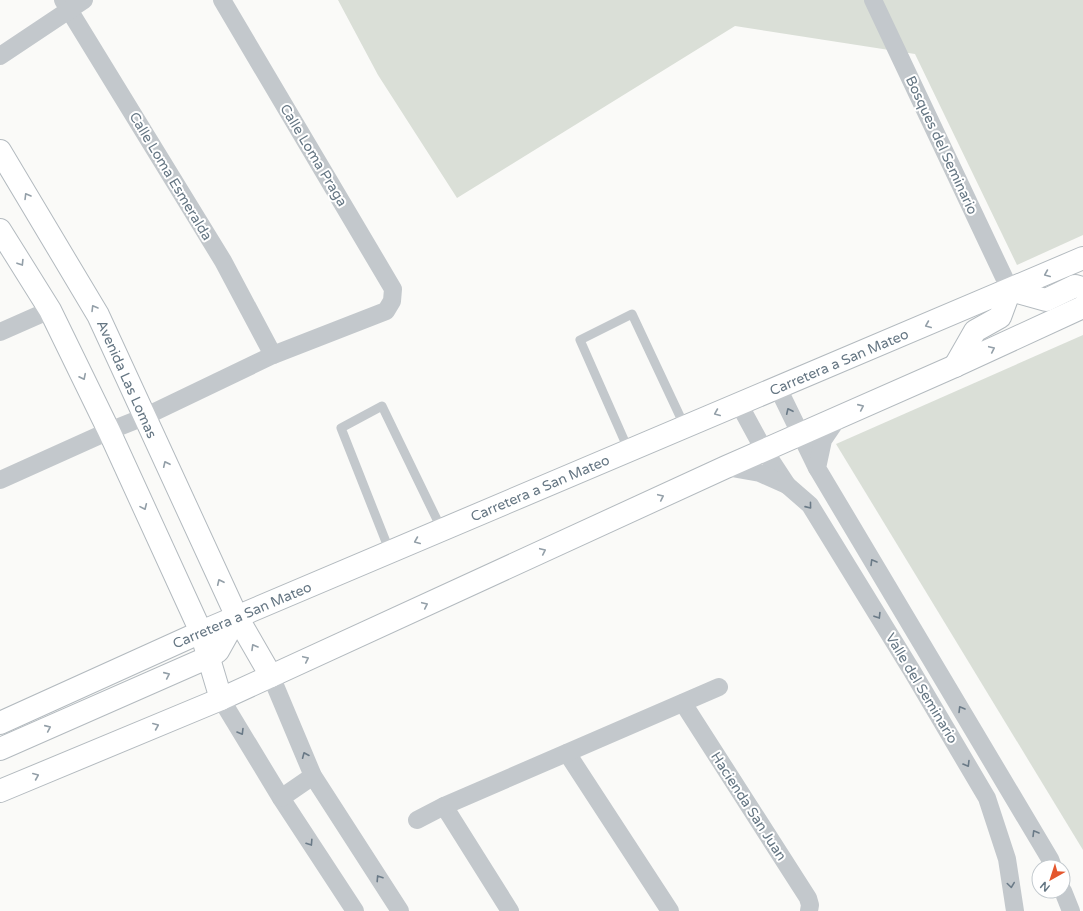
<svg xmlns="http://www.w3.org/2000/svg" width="1083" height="911" font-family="'Varela Round',sans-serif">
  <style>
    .green { fill: #dadfd7 }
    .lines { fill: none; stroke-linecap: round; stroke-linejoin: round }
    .secondary-casing { stroke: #b3babf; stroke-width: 24 }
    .lane { stroke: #c3c8cc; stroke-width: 9 }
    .street { stroke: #c3c8cc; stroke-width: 18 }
    .secondary { stroke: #fff; stroke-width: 22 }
    .oneway { stroke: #939fa8 }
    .oneway2 { stroke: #6a7a87 }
    .labels { text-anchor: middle; stroke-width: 4; stroke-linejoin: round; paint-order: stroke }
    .street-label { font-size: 14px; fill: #657683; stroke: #fff }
  </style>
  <rect width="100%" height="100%" fill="#fafaf8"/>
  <!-- green -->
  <g class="green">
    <polygon points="338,0 1083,0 1083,235 1017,265 915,54 735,26 457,198 378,75"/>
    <polygon points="1083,335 1083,850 836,444"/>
  </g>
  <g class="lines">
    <defs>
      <g id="secondary">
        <polyline points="0,151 98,315 237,617 271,676"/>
        <polyline points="0,230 50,310 109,431 201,632 221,699"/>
        <polyline points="955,366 975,331 1000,317 1010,290 1046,300 1075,286 1083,288"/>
        <polyline points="0,723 201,632 1083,258"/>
        <polyline points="0,749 209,657 218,651 237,617"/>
        <polyline points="0,791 221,699 726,467 955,366 1083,307"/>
      </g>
    </defs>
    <!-- secondary casing -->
    <use href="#secondary" class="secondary-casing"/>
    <!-- lane -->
    <g class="lane">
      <polyline points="629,451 580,340 632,314 685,427"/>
      <polyline points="390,552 341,428 382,406 442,530"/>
    </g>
    <!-- street -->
    <g class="street">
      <polyline points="63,0 223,261 273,355"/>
      <polyline points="873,0 1010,290"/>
      <polyline points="0,56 84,0"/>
      <polyline points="0,332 50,310"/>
      <polyline points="778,388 817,468"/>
      <polyline points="739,404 764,450 787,485"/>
      <polyline points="838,418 823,440 817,468 1050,859 1053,867"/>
      <polyline points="726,467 760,473 787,485 810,505 912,671 987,798 1007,859 1015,911"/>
      <polyline points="0,480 109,431 144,417 273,355 386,311 392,301 393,289 222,0"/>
      <polyline points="271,676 313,776 400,911"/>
      <polyline points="221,699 281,798 355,911"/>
      <polyline points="683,703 808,898 810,905 809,911"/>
      <polyline points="567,753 670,911"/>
      <polyline points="281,798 313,776"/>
      <polyline points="444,806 510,911"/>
      <polyline points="417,820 444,806 719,687"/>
      <polyline points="1063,891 1071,911"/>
    </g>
    <!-- secondary -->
    <use href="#secondary" class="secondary"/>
  </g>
  <!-- one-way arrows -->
  <defs><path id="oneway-chevron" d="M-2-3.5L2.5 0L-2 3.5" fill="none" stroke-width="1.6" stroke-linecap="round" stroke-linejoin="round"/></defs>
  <g class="oneway">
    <use href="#oneway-chevron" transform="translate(27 196) rotate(-121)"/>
    <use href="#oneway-chevron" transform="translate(21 263) rotate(58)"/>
    <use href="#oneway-chevron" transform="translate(1047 274) rotate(157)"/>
    <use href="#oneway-chevron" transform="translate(94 308) rotate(-121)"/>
    <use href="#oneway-chevron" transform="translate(928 325) rotate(157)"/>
    <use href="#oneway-chevron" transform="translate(992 349) rotate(-25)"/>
    <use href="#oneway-chevron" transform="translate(83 377) rotate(64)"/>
    <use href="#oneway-chevron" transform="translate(861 407) rotate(-24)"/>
    <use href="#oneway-chevron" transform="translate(717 413) rotate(157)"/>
    <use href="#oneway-chevron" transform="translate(166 464) rotate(-115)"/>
    <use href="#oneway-chevron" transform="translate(661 497) rotate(-25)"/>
    <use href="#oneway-chevron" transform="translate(144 507) rotate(66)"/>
    <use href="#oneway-chevron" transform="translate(417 541) rotate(157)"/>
    <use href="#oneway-chevron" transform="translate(543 551) rotate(-25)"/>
    <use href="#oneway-chevron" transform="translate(220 582) rotate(-115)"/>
    <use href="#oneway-chevron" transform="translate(425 605) rotate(-25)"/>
    <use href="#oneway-chevron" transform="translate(254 647) rotate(-120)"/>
    <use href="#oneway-chevron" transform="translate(306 659) rotate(-25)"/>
    <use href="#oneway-chevron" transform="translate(167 675) rotate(-24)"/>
    <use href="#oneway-chevron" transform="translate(156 726) rotate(-23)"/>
    <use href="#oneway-chevron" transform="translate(48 728) rotate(-24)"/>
    <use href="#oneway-chevron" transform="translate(36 776) rotate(-23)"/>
  </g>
  <g class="oneway2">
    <use href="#oneway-chevron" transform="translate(789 411) rotate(-115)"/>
    <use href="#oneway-chevron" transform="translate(809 506) rotate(51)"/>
    <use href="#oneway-chevron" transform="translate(873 562) rotate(-121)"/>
    <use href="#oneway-chevron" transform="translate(878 616) rotate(58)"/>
    <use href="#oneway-chevron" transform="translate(961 709) rotate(-121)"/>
    <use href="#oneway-chevron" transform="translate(241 732) rotate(59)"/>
    <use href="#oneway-chevron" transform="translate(305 755) rotate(-113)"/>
    <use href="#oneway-chevron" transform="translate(967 764) rotate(59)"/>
    <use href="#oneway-chevron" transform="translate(1035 833) rotate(-121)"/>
    <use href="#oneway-chevron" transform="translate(310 843) rotate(57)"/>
    <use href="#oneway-chevron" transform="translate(379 878) rotate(-123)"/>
    <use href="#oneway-chevron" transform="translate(1011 885) rotate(82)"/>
  </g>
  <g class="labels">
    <!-- street labels -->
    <g class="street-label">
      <text transform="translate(942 145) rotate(65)" y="5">Bosques del Seminario</text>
      <text transform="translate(314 155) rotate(59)" y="5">Calle Loma Praga</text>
      <text transform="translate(171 176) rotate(59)" y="5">Calle Loma Esmeralda</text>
      <text transform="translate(839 362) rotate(-23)" y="5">Carretera a San Mateo</text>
      <text transform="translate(127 379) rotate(66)" y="5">Avenida Las Lomas</text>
      <text transform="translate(540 488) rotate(-23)" y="5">Carretera a San Mateo</text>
      <text transform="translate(242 615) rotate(-23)" y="5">Carretera a San Mateo</text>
      <text transform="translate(922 688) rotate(59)" y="5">Valle del Seminario</text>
      <text transform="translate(749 806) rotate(57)" y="5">Hacienda San Juan</text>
    </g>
  </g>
  <!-- north arrow -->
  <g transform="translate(1051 879) rotate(219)"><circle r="19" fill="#ffffff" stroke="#c1c8cd"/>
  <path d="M0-3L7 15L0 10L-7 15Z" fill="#e4572e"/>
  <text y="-6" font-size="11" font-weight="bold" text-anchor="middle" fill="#657683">N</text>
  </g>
</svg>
